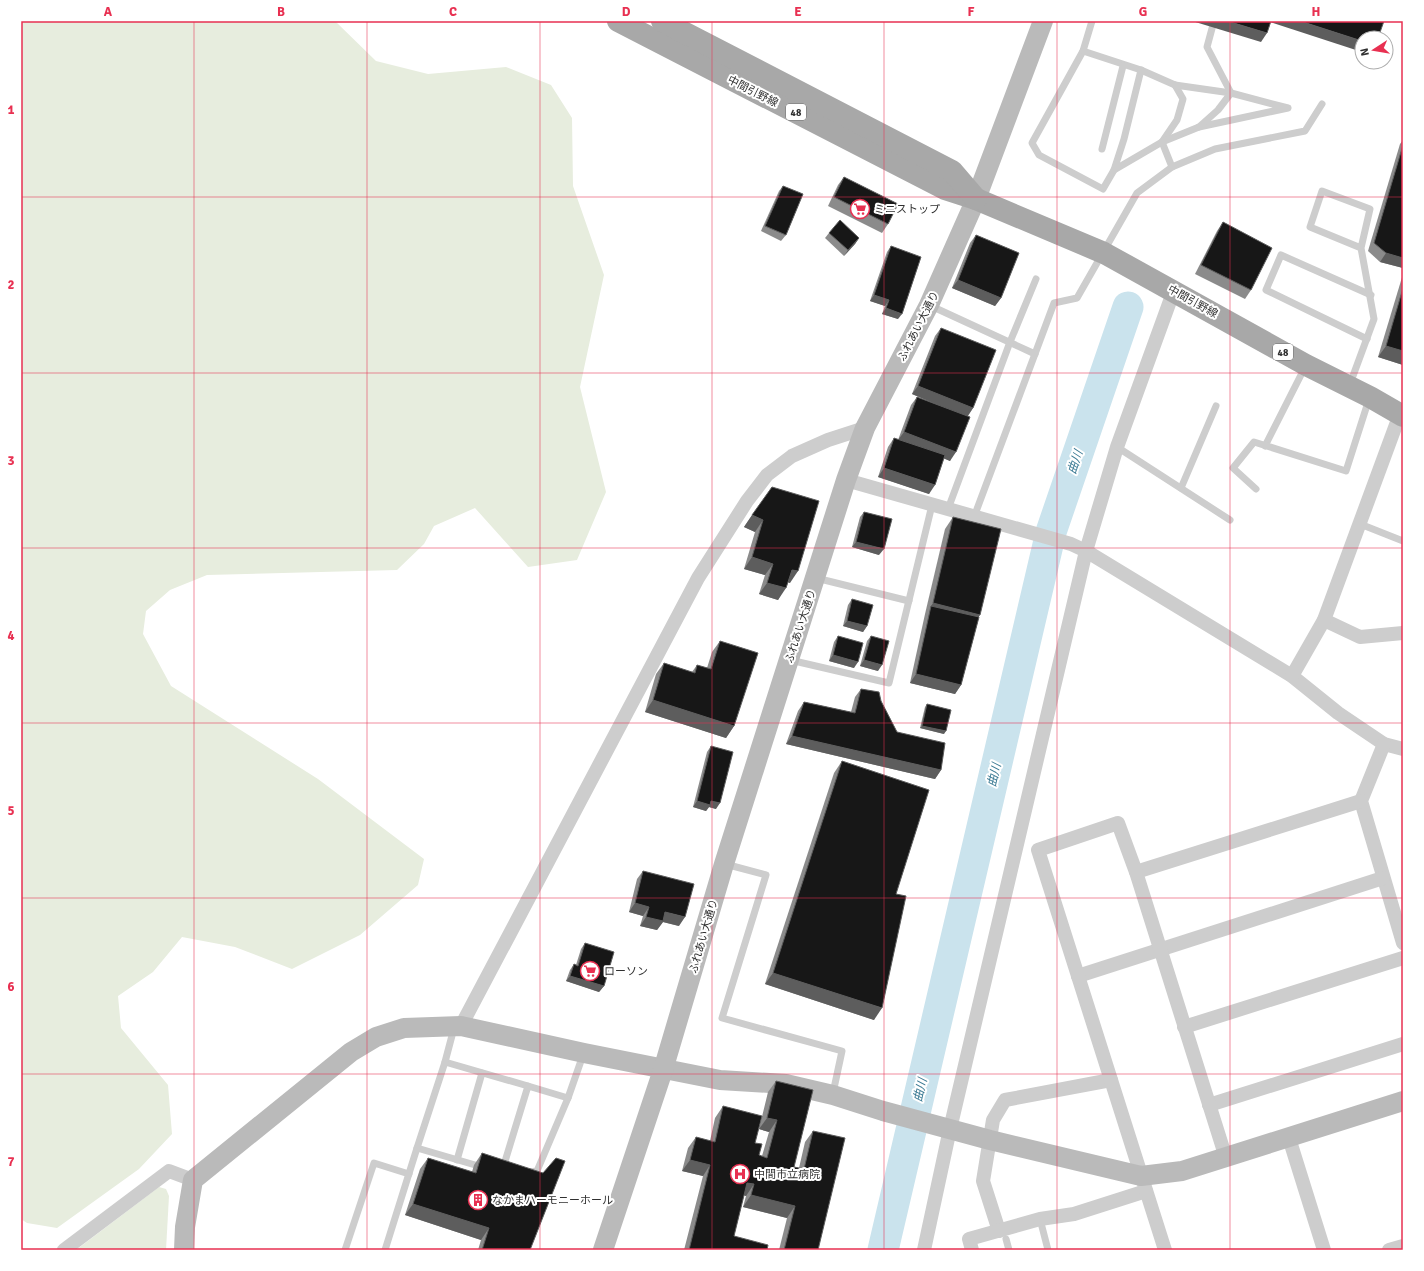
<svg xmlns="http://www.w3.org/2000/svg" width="1424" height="1271" font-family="Signika,'Noto Sans JP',sans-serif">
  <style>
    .green { fill: #e7edde }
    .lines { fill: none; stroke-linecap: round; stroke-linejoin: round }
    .river { stroke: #cae3ed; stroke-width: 31 }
    .lane { stroke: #cdcdcd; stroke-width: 7 }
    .street { stroke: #cdcdcd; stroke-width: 14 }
    .secondary { stroke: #bababa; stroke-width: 20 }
    .primary { stroke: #a8a8a8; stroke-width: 22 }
    .wall { fill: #8b8b8b }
    .shaded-wall { fill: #5d5d5d }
    .building { fill: #171717; stroke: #5d5d5d }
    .grid { fill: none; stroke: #e83051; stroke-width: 1; stroke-opacity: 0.55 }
    .labels { text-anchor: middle; stroke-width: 4; stroke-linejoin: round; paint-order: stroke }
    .shield { fill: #fff; stroke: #6e6e6e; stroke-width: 1 }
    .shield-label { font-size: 10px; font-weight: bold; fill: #303030 }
    .street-label { font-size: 11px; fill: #303030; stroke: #fff }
    .poi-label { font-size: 11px; fill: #303030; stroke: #fff; text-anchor: start }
    .water-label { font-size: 12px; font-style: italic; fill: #3c7b94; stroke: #fff }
    .neatline { fill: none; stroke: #e83051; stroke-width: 1.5 }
    .grid-label { font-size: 13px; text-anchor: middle; font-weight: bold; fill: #e83051 }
  </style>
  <rect width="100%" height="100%" fill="#fff"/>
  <!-- green -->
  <g class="green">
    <polygon points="21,21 335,21 376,61 428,74 506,67 551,85 572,118 573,186 604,275 580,387 606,492 577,560 528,567 475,508 434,526 424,544 397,570 207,575 170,590 146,611 143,634 171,686 318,779 424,859 418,885 360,935 292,969 235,947 182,937 153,972 118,996 121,1028 168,1085 172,1134 139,1169 57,1228 27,1223 21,1219"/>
    <polygon points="159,1187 166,1189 169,1196 166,1250 76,1250"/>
  </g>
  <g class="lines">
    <!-- river -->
    <polyline class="river" points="883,1250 1051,532 1128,307"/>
    <!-- lane -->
    <g class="lane">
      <polyline points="1092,21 1083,51 1032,143 1039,155 1103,189 1114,170 1162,142 1177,120 1183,99 1175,85"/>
      <polyline points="1083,51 1141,70 1175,85 1231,93 1288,108 1199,127"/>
      <polyline points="1102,149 1123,66"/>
      <polyline points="1172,167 1162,142 1199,127 1218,110 1231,93 1207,47 1214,21"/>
      <polyline points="1114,170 1124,139 1141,70"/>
      <polyline points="931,306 1035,354"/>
      <polyline points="1367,339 1266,290 1281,255 1371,295"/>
      <polyline points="1350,384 1374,319 1361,248 1310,227 1322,191 1370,209 1361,248"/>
      <polyline points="1265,446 1305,367"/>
      <polyline points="1117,447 1230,520"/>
      <polyline points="1181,488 1216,406"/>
      <polyline points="1256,489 1233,468 1254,442 1346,471 1369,399"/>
      <polyline points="948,509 1010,342 1036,279"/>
      <polyline points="974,517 1054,303 1077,298 1137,193 1172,167 1215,149 1305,131 1322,104"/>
      <polyline points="1360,524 1403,541"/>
      <polyline points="816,578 909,601"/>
      <polyline points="790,660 889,683 932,505"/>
      <polyline points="725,864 766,875 722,1018 842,1051 833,1093"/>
      <polyline points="454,1028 445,1062 528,1086"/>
      <polyline points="445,1062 417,1148 482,1167"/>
      <polyline points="457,1160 482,1073"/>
      <polyline points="503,1168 528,1086 568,1098"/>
      <polyline points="529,1172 537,1171 568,1098 583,1055"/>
      <polyline points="1040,1219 1048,1250"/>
      <polyline points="1006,1239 1009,1250"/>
      <polyline points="345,1250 374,1163 409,1174"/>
      <polyline points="385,1250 417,1148"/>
    </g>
    <!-- street -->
    <g class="street">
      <polyline points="846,480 1071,544 1086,551 1292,676 1338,713 1384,744 1403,749"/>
      <polyline points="1324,620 1360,637 1403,633"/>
      <polyline points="1292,676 1324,620 1400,414"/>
      <polyline points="1384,744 1361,801 1403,943"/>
      <polyline points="1136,872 1361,801"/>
      <polyline points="1078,976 1383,878"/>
      <polyline points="461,1026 698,578 747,501 767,475 792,456 828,440 865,428"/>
      <polyline points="1184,1027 1403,958"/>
      <polyline points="1209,1105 1403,1044"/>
      <polyline points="1289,1138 1324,1250"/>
      <polyline points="999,1231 983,1181 993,1120 1005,1100 1111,1080"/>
      <polyline points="64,1250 169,1171 193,1180"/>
      <polyline points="924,1250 950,1129 1086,551 1117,447 1174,290"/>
      <polyline points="972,1250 969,1239 1040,1219 1074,1214 1146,1191"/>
      <polyline points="1165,1250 1038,850 1118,823 1136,872 1226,1158"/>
      <polyline points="1389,1250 1403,1246"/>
    </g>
    <!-- secondary -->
    <g class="secondary">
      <polyline points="184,1250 185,1227 193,1180 351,1052 376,1037 404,1028 461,1026 584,1053 720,1080 786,1084 833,1095 883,1111 990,1140 1141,1176 1182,1171 1403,1101"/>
      <polyline points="603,1250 663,1070 724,864 846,480 865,428 929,305 976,199 1043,21"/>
    </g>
    <!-- primary -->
    <g class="primary">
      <polyline points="618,21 945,189 976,199 1104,253 1306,365 1370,397 1403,416"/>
      <polyline points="662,21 952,171 976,199"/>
    </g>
  </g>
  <!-- wall -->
  <g class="wall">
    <polygon points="1403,140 1403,268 1380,262 1368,251 1400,144"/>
    <polygon points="844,177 888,224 882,233 828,206 838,185"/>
    <polygon points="783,186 786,235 781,241 761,231 779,191"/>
    <polygon points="1223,222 1251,290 1245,299 1195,274 1217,231"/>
    <polygon points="829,233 859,238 855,244 844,256 825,238"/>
    <polygon points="976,235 1001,298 995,306 952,288 970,243"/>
    <polygon points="891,246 898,319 882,314 885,306 870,301 887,252"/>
    <polygon points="1403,274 1403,365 1378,357"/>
    <polygon points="941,328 973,408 968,416 950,461 944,458 929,494 878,477 888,447 894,438 898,440 911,405 917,397 930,402 912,394 935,336"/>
    <polygon points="772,487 790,583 788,582 778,600 759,594 765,575 744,569 755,532 744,527"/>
    <polygon points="864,512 879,555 852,547 860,517"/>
    <polygon points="953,517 979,617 961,685 955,694 910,683 925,614 945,529"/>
    <polygon points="852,599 867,626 863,632 843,626 848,605"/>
    <polygon points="838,636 854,668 829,661 834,642"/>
    <polygon points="871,636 878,671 860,666 867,641"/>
    <polygon points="720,641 734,726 726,738 645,712 656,674 664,663 692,672 697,665 707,668 712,652"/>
    <polygon points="861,689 881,701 897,732 941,770 935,779 786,744 798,711 804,702 851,712 855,697"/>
    <polygon points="927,704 944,734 920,728 925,707"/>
    <polygon points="711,746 716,809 709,807 706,811 693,807 707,752"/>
    <polygon points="842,761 896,894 874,1020 765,984 834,773"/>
    <polygon points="643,871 679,926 663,922 657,930 640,926 643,916 629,912 637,879"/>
    <polygon points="585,943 604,986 599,992 566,981 570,970 574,964 576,965 581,949"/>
    <polygon points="776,1081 794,1167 799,1168 805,1142 813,1131 818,1250 779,1250 787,1218 743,1207 746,1196 744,1195 734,1236 767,1250 684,1250 703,1176 682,1171 688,1148 696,1137 710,1141 715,1118 723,1106 755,1143 759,1155 762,1156 769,1132 759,1129 768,1092"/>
    <polygon points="482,1153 530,1250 478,1250 481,1240 405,1215 420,1169 428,1158 472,1172 474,1165"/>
  </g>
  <!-- shaded-wall -->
  <g class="shaded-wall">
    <polygon points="1192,21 1227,21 1267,33 1261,42"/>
    <polygon points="1267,21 1300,21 1362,41 1362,52"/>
    <polygon points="859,238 855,244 844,256 848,250"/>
    <polygon points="1386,253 1403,258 1403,268 1380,262"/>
    <polygon points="958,280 1001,298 995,306 952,288"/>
    <polygon points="874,295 889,300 885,306 870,301"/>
    <polygon points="886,308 902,314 898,319 882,314"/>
    <polygon points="1386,346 1403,351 1403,365 1378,357"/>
    <polygon points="918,386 973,408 967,417 912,394"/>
    <polygon points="904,432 956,452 950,461 898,440"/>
    <polygon points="884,468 935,485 929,494 878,477"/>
    <polygon points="752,515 763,520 755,532 744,527"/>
    <polygon points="856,542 884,549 879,555 852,547"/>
    <polygon points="752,557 773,564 765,575 744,569"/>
    <polygon points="792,570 798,571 790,583 784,581"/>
    <polygon points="767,583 786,588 778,600 759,594"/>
    <polygon points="933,603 980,615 972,626 931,606"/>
    <polygon points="847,621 867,626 863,632 843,626"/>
    <polygon points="833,655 858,662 854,668 829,661"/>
    <polygon points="864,660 882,665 878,671 860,666"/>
    <polygon points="916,674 961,685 955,694 910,683"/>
    <polygon points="653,700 734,726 726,738 645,712"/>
    <polygon points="922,726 946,731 944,734 920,728"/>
    <polygon points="792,736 941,770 935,779 786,744"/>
    <polygon points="697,801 711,801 720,803 716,809 709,807 706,811 693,807"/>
    <polygon points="635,903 649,907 643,916 629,912"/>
    <polygon points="665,912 685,917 679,926 663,922 657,930 640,926 646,917"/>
    <polygon points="773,973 882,1008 874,1020 765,984"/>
    <polygon points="570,976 604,986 599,992 566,981"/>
    <polygon points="767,1118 777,1120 769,1132 759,1129"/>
    <polygon points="690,1160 710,1165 703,1176 682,1171"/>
    <polygon points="747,1183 754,1184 746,1196 739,1194"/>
    <polygon points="751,1195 795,1206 787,1218 743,1207"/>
    <polygon points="413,1204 489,1228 481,1240 405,1215"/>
  </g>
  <!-- building -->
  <g class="building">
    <polygon points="1227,21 1271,21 1267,33"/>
    <polygon points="1300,21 1384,21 1378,38 1362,38 1362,41"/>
    <polygon points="1403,145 1403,258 1386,253 1374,243"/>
    <polygon points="844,177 898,204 888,224 834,197"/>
    <polygon points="783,186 803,194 786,235 765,226"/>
    <polygon points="840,220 859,238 848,250 829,233"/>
    <polygon points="1223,222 1272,248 1251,290 1201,265"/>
    <polygon points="976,235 1019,253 1001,298 958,280"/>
    <polygon points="891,246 921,257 902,314 886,308 889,300 874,295"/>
    <polygon points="1403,288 1403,351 1386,346"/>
    <polygon points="941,328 996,350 973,408 918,386"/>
    <polygon points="917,397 970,417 956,452 904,432"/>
    <polygon points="894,438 945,455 935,485 884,468"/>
    <polygon points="772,487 819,501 798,571 792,570 786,588 767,583 773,564 752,557 763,520 752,515"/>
    <polygon points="864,512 892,519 884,549 856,542"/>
    <polygon points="953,517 1001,529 980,615 933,603"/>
    <polygon points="852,599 873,605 867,626 847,621"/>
    <polygon points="931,606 979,617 961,685 916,674"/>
    <polygon points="838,636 863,643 858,662 833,655"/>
    <polygon points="871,636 889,641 882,665 864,660"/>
    <polygon points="720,641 758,653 734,726 653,700 664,663 695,673 697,665 711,669"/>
    <polygon points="861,689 879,692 881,701 897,732 945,743 941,770 792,736 804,702 855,713"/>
    <polygon points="927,704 951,710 946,731 922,726"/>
    <polygon points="711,746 733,752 720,803 711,801 710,805 697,801"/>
    <polygon points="842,761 929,790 896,894 906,896 882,1008 773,973"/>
    <polygon points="643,871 694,884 685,917 665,912 663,921 646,917 649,907 635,903"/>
    <polygon points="585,943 614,952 604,986 570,976 574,964 578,966"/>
    <polygon points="776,1081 813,1090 794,1167 804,1169 813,1131 845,1138 818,1250 784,1250 795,1206 751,1195 754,1184 747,1183 734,1236 768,1245 767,1250 689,1250 710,1165 690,1160 696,1137 715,1142 723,1106 762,1116 755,1143 762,1144 759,1155 767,1158 777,1120 767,1118"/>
    <polygon points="482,1153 543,1173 556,1158 565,1161 530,1250 482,1250 489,1228 413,1204 428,1158 476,1173"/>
  </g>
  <!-- grid -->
  <path class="grid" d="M194,21V1250M367,21V1250M540,21V1250M712,21V1250M884,21V1250M1057,21V1250M1230,21V1250M21,197H1403M21,373H1403M21,548H1403M21,723H1403M21,898H1403M21,1074H1403"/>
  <!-- icons -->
  <defs>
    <symbol id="supermarket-ring" viewBox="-11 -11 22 22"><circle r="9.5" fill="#fff" stroke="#e83051" stroke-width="1.5"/><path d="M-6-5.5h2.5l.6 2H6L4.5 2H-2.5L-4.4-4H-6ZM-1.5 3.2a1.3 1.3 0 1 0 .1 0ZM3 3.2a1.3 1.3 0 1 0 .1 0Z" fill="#e83051"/></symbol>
    <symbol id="hospital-ring" viewBox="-11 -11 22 22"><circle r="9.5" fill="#fff" stroke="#e83051" stroke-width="1.5"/><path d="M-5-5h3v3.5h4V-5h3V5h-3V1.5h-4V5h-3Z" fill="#e83051"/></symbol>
    <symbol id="building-ring" viewBox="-11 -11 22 22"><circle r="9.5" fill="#fff" stroke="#e83051" stroke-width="1.5"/><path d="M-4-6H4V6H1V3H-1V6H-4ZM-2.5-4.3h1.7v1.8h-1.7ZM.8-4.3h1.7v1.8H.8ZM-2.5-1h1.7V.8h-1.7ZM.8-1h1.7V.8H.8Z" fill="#e83051"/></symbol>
  </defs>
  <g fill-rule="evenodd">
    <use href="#supermarket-ring" x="849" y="198" width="22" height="22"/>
    <use href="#supermarket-ring" x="579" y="960" width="22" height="22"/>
    <use href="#hospital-ring" x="729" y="1163" width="22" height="22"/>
    <use href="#building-ring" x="467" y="1189" width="22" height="22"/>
  </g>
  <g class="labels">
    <!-- shield labels -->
    <g class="shield">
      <rect x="786" y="104" width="20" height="16" rx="3"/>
      <rect x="1273" y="344" width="20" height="16" rx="3"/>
    </g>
    <g class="shield-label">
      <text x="796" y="116">48</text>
      <text x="1283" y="356">48</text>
    </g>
    <!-- street labels -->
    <g class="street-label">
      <text transform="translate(753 91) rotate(27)" y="4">中間引野線</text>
      <text transform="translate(1193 301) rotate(29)" y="4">中間引野線</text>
      <text transform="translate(918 326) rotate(-63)" y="4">ふれあい大通り</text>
      <text transform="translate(800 626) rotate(-72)" y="4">ふれあい大通り</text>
      <text transform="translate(703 936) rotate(-74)" y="4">ふれあい大通り</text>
    </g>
    <!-- poi labels -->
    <g class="poi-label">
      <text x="874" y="213">ミニストップ</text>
      <text x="604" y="975">ローソン</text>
      <text x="754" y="1178">中間市立病院</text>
      <text x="492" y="1204">なかまハーモニーホール</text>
    </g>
    <!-- water labels -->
    <g class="water-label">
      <text transform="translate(1075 462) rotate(-71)" y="4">曲川</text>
      <text transform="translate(994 775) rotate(-77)" y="4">曲川</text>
      <text transform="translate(920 1090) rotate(-77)" y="4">曲川</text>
    </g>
  </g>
  <!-- border -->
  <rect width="1424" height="1271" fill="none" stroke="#ffffff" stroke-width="44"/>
  <!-- north arrow -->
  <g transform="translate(1374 50) rotate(258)"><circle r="19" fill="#ffffff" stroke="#acacac"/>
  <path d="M0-3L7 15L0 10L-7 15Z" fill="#e83051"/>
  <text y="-6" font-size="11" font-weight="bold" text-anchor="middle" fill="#303030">N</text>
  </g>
  <rect x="22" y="22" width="1380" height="1227" class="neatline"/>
  <g class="grid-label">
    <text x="108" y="16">A</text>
    <text x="281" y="16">B</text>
    <text x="453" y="16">C</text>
    <text x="626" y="16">D</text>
    <text x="798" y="16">E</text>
    <text x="971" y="16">F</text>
    <text x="1143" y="16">G</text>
    <text x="1316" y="16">H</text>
    <text x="11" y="114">1</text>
    <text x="11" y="289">2</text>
    <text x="11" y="465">3</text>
    <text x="11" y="640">4</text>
    <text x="11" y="815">5</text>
    <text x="11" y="991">6</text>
    <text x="11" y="1166">7</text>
  </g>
</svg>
